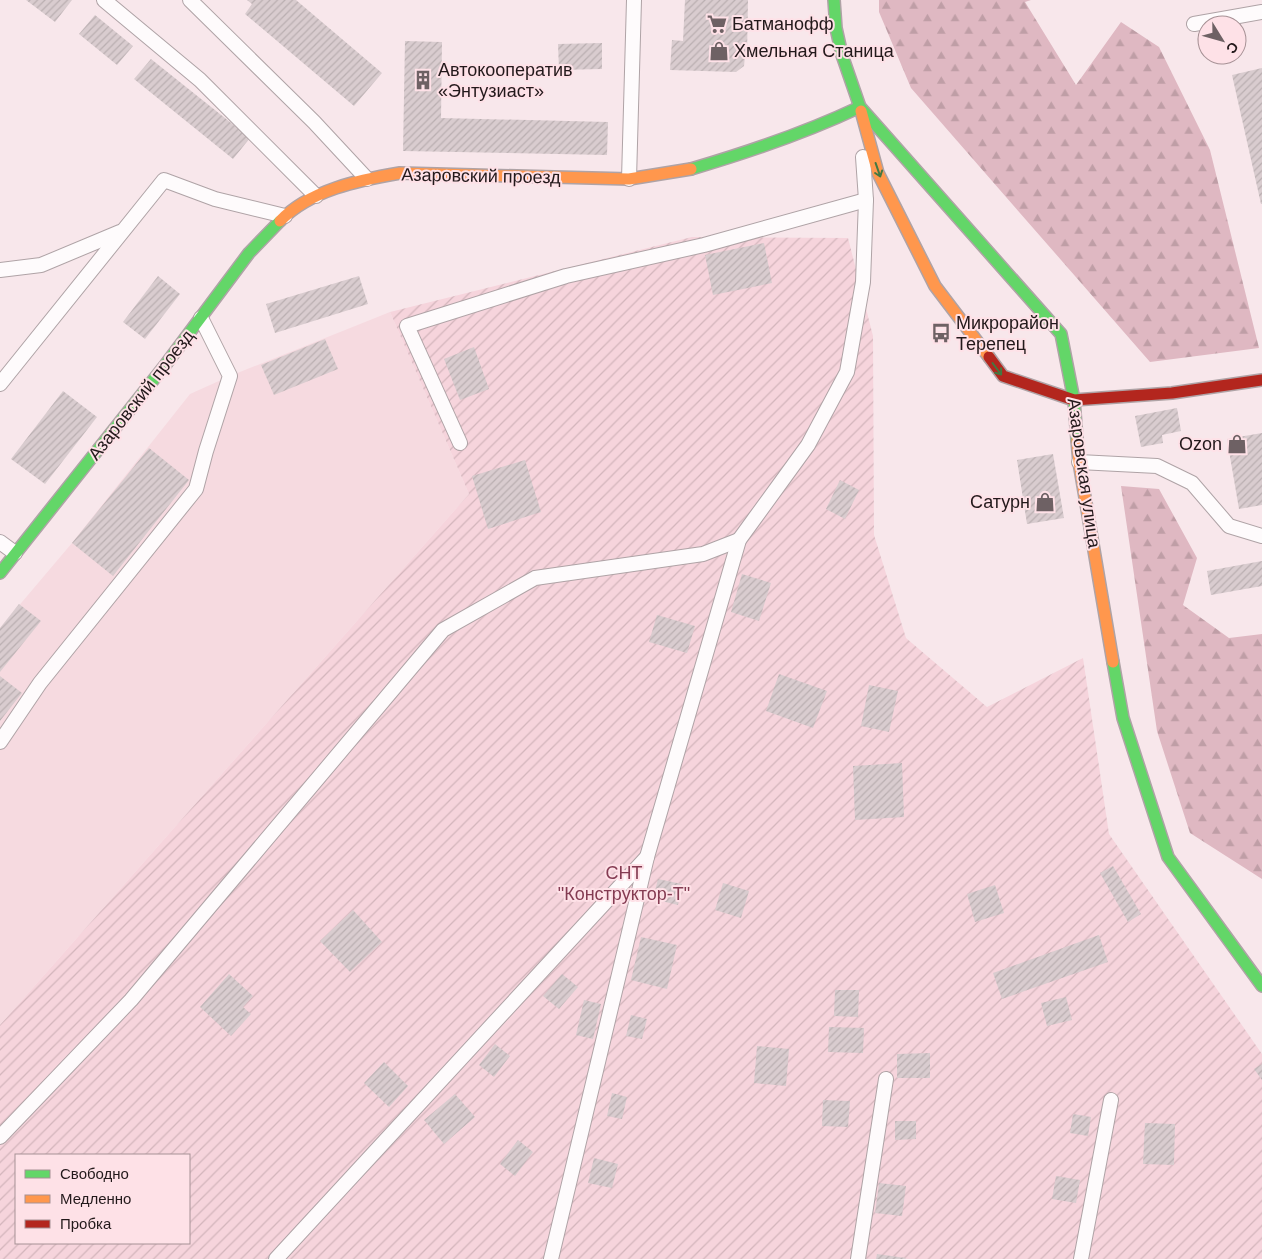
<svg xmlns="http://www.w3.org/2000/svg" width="1262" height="1259" font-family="Arial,sans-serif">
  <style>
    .built { fill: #f6dae0 }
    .forest { fill: url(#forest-firs) }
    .garden { fill: url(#garden-furrows); fill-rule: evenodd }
    .building { fill: url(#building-hatch) }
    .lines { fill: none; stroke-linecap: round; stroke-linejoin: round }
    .lane-casing { stroke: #afa3a6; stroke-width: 16 }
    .fast-casing { stroke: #afa3a6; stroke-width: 14 }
    .slow-casing { stroke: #afa3a6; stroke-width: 14 }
    .jam-casing { stroke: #afa3a6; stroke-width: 14 }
    .lane { stroke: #fefbfc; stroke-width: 14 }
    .fast { stroke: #63d668; stroke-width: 11 }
    .slow { stroke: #ff974d; stroke-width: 11 }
    .jam { stroke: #b3261e; stroke-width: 11 }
    .oneway { stroke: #437842 }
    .labels { text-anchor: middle; stroke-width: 4; stroke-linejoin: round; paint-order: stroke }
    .poi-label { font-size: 18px; fill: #23191b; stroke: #fee1e7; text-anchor: start }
    .street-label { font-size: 18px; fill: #23191b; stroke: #fee1e7 }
    .park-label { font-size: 18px; fill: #843b52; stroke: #fee1e7 }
  </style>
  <defs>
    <pattern id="forest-firs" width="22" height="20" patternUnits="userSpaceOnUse" patternTransform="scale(1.25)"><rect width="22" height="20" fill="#dfb8c2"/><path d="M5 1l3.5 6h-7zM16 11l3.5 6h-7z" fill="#bf9ea6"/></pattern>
    <pattern id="garden-furrows" width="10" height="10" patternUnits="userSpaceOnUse" patternTransform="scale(1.25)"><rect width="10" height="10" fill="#f6d4dc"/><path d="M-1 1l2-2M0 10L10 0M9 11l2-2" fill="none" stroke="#d3b5bc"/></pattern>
    <pattern id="building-hatch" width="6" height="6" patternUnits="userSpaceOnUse" patternTransform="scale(1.25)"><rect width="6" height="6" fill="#d9cccf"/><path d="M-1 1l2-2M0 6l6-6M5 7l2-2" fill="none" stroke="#baafb1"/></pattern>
  </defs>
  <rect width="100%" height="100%" fill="#f8e7eb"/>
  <!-- built -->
  <polygon class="built" points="390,312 469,494 0,1025 0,628 72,543 190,394 230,376"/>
  <!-- forest -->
  <g class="forest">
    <polygon points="879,0 1031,0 1025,2 1076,85 1121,22 1159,47 1210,150 1259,348 1150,362 911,88 879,12"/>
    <polygon points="1121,486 1159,489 1197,558 1183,605 1229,638 1262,634 1262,879 1190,833 1157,731"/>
  </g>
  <!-- garden -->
  <path class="garden" d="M692,237L848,238L873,336L874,535L906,638L987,707L1083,658L1109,834L1262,1054V1259H0V1025L469,494L390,312ZM16,1155H189V1243H16Z"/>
  <!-- building -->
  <g class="building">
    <polygon points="26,0 72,0 55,22"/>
    <polygon points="247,0 296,0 382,73 354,106 245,14 252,4"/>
    <polygon points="685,0 748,0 747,56 745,56 744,66 736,72 670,70 672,40 683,41"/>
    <polygon points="95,15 133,46 117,65 79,34"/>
    <polygon points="405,41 442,42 441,118 608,122 607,155 403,151"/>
    <polygon points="602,43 602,69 559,70 558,44"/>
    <polygon points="151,59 250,138 233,159 134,79"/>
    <polygon points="1262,68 1262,204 1261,204 1232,75"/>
    <polygon points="764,243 772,283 713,295 705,255"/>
    <polygon points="158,276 180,294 145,339 123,322"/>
    <polygon points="359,276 368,304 275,333 266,304"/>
    <polygon points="325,339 338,369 274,395 261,365"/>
    <polygon points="474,347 489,389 460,400 444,359"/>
    <polygon points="63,391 97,417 45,484 11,459"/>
    <polygon points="1177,408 1181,431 1162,435 1163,443 1141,447 1135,416"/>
    <polygon points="1262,433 1262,505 1239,509 1227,439"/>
    <polygon points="149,448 189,480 113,576 72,543"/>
    <polygon points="1053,454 1064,518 1027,524 1017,460"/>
    <polygon points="525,460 541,512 488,529 472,476"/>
    <polygon points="840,480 859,490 845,519 826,509"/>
    <polygon points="1262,561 1262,586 1211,595 1207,571"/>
    <polygon points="742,574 771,583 759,621 731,612"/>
    <polygon points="19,604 41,621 0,672 0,628"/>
    <polygon points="657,615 695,626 687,653 649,642"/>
    <polygon points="779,674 827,691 813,728 766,711"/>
    <polygon points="0,676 22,693 0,721"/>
    <polygon points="869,685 898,691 889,732 861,726"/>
    <polygon points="902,763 904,817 855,820 853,766"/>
    <polygon points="1113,866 1141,914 1128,922 1100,873"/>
    <polygon points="658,879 682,884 678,905 653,899"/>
    <polygon points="723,883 749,891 741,918 715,910"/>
    <polygon points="995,885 1004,913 975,922 967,894"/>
    <polygon points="353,910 382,942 350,972 320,941"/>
    <polygon points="1099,935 1108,962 1002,999 993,973"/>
    <polygon points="641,937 677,945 667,989 631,980"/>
    <polygon points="229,974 253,996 243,1007 251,1014 231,1036 200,1007"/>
    <polygon points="562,974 578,987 559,1009 543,996"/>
    <polygon points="835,990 859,990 858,1017 834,1016"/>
    <polygon points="1066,997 1072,1020 1047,1026 1041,1003"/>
    <polygon points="584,1000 601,1004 593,1039 576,1035"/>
    <polygon points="631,1015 647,1019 642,1039 626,1036"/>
    <polygon points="829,1027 864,1028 863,1053 828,1052"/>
    <polygon points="495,1044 510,1056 494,1077 479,1065"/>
    <polygon points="757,1046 789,1049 786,1086 754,1083"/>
    <polygon points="930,1053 930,1078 897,1078 897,1054"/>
    <polygon points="384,1062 408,1086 389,1107 364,1083"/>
    <polygon points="1262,1064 1262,1080 1254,1069"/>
    <polygon points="612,1093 627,1097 622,1119 607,1116"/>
    <polygon points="455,1094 475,1117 444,1144 424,1120"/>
    <polygon points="823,1100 850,1101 848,1127 822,1126"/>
    <polygon points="1073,1114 1091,1117 1088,1136 1070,1133"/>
    <polygon points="895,1121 916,1121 916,1139 895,1140"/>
    <polygon points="1145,1123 1175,1124 1174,1165 1143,1164"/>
    <polygon points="518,1140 533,1152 515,1176 500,1164"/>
    <polygon points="594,1158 618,1164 612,1188 588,1183"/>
    <polygon points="1056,1176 1080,1180 1076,1203 1052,1199"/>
    <polygon points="879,1183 906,1186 902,1216 875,1213"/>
    <polygon points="877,1254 906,1258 905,1259 876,1259"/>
  </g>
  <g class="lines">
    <defs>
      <g id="lane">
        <polyline points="104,0 200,80 316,196"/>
        <polyline points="190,0 314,122 367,179"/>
        <polyline points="1194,24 1262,12"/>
        <polyline points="629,179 634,0"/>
        <polyline points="0,270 41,265 120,232"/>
        <polyline points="0,384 164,180 215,199 285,216"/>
        <polyline points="460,443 407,326 566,276 704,245 866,200"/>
        <polyline points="1079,462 1157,466 1192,483 1229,526 1262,536"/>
        <polyline points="0,542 15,553"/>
        <polyline points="0,742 40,683 196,489 206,451 230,376 201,318"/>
        <polyline points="647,857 739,540 808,445 847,372 863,282 866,200 863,157"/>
        <polyline points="0,1137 131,1000 443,630 535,578 703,554 739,540"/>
        <polyline points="276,1259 647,857 551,1259"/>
        <polyline points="858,1259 886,1079"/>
        <polyline points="1081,1259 1111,1100"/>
      </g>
      <g id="fast">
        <polyline points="834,0 836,28 842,55 860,107 1061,334 1074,400 1077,440"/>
        <path d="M691,169C749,152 805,133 860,107"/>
        <polyline points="0,573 166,364 249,253 280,221"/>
        <polyline points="1113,662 1123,718 1168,857 1262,986"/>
      </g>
      <g id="slow">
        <polyline points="861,111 878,173 935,286 989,357"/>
        <path d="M280,221C310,190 359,180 400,173L629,179L691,169"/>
        <polyline points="1077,440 1079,462 1113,662"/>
      </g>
      <polyline id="jam" points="989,357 1003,376 1074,400 1172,393 1262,380"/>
    </defs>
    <!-- lane casing -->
    <use href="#lane" class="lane-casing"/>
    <!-- fast casing -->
    <use href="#fast" class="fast-casing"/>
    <!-- slow casing -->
    <use href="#slow" class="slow-casing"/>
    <!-- jam casing -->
    <use href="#jam" class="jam-casing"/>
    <!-- lane -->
    <use href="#lane" class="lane"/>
    <!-- fast -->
    <use href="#fast" class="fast"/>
    <!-- slow -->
    <use href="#slow" class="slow"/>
    <!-- jam -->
    <use href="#jam" class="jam"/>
  </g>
  <!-- one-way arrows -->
  <defs><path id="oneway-shaft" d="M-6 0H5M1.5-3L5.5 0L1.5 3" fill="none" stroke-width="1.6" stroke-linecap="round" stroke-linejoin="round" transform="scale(1.25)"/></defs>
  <g class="oneway">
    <use href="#oneway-shaft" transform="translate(878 170) rotate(71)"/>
    <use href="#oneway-shaft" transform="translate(997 369) rotate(53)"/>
  </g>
  <!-- icons -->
  <defs>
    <symbol id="supermarket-bare" viewBox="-9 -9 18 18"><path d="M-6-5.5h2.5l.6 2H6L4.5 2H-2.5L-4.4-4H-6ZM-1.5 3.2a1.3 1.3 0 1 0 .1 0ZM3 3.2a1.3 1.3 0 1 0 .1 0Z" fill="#6e6164" stroke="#fee1e7" stroke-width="2.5" paint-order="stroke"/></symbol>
    <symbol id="shop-bare" viewBox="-9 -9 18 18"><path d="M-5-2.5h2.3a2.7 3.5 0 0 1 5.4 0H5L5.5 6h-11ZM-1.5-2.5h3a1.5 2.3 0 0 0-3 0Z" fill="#6e6164" stroke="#fee1e7" stroke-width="2.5" paint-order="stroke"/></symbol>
    <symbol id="building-bare" viewBox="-9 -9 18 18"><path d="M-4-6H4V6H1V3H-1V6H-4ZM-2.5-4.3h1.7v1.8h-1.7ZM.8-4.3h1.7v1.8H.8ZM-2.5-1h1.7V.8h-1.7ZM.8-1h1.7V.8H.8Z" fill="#6e6164" stroke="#fee1e7" stroke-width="2.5" paint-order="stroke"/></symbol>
    <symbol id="bus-bare" viewBox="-9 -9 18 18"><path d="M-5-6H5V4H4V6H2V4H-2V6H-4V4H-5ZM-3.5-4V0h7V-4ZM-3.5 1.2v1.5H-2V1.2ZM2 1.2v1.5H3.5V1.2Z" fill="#6e6164" stroke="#fee1e7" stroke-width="2.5" paint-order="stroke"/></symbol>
  </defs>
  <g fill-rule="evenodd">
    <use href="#supermarket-bare" x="703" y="10" width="28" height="28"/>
    <use href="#shop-bare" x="705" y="37" width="28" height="28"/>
    <use href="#building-bare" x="409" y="66" width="28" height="28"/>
    <use href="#bus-bare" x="927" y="319" width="28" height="28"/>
    <use href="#shop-bare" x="1223" y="430" width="28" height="28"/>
    <use href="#shop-bare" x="1031" y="488" width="28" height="28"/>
  </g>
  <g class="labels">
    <!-- poi labels -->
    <g class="poi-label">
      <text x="732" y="30">Батманофф</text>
      <text x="734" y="57">Хмельная Станица</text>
      <text x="438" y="76">Автокооператив<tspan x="438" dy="21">«Энтузиаст»</tspan></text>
      <text x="956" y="329">Микрорайон<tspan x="956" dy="21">Терепец</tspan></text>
      <text x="1222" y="450" text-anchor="end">Ozon</text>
      <text x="1030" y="508" text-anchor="end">Сатурн</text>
    </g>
    <!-- street labels -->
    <g class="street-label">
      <text transform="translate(481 176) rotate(1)" y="6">Азаровский проезд</text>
      <text transform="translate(141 395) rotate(-52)" y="6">Азаровский проезд</text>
      <text transform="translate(1084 473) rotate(82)" y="6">Азаровская улица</text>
    </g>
    <!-- park labels -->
    <g class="park-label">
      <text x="624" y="879">СНТ<tspan x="624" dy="21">"Конструктор-Т"</tspan></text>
    </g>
  </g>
  <!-- legend -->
  <rect x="15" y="1154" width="175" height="90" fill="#fee1e7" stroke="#a69195"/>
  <rect x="25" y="1170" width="25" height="8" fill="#63d668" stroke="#a69195"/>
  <text x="60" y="1179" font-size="15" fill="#23191b">Свободно</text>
  <rect x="25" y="1195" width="25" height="8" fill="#ff974d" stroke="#a69195"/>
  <text x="60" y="1204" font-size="15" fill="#23191b">Медленно</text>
  <rect x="25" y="1220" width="25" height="8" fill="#b3261e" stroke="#a69195"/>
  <text x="60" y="1229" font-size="15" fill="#23191b">Пробка</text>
  <!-- north arrow -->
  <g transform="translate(1222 40) rotate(127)"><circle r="24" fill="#fee1e7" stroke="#a69195"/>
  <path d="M0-4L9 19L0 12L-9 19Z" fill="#6e6164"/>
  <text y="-8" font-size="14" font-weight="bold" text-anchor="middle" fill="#23191b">С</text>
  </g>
</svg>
